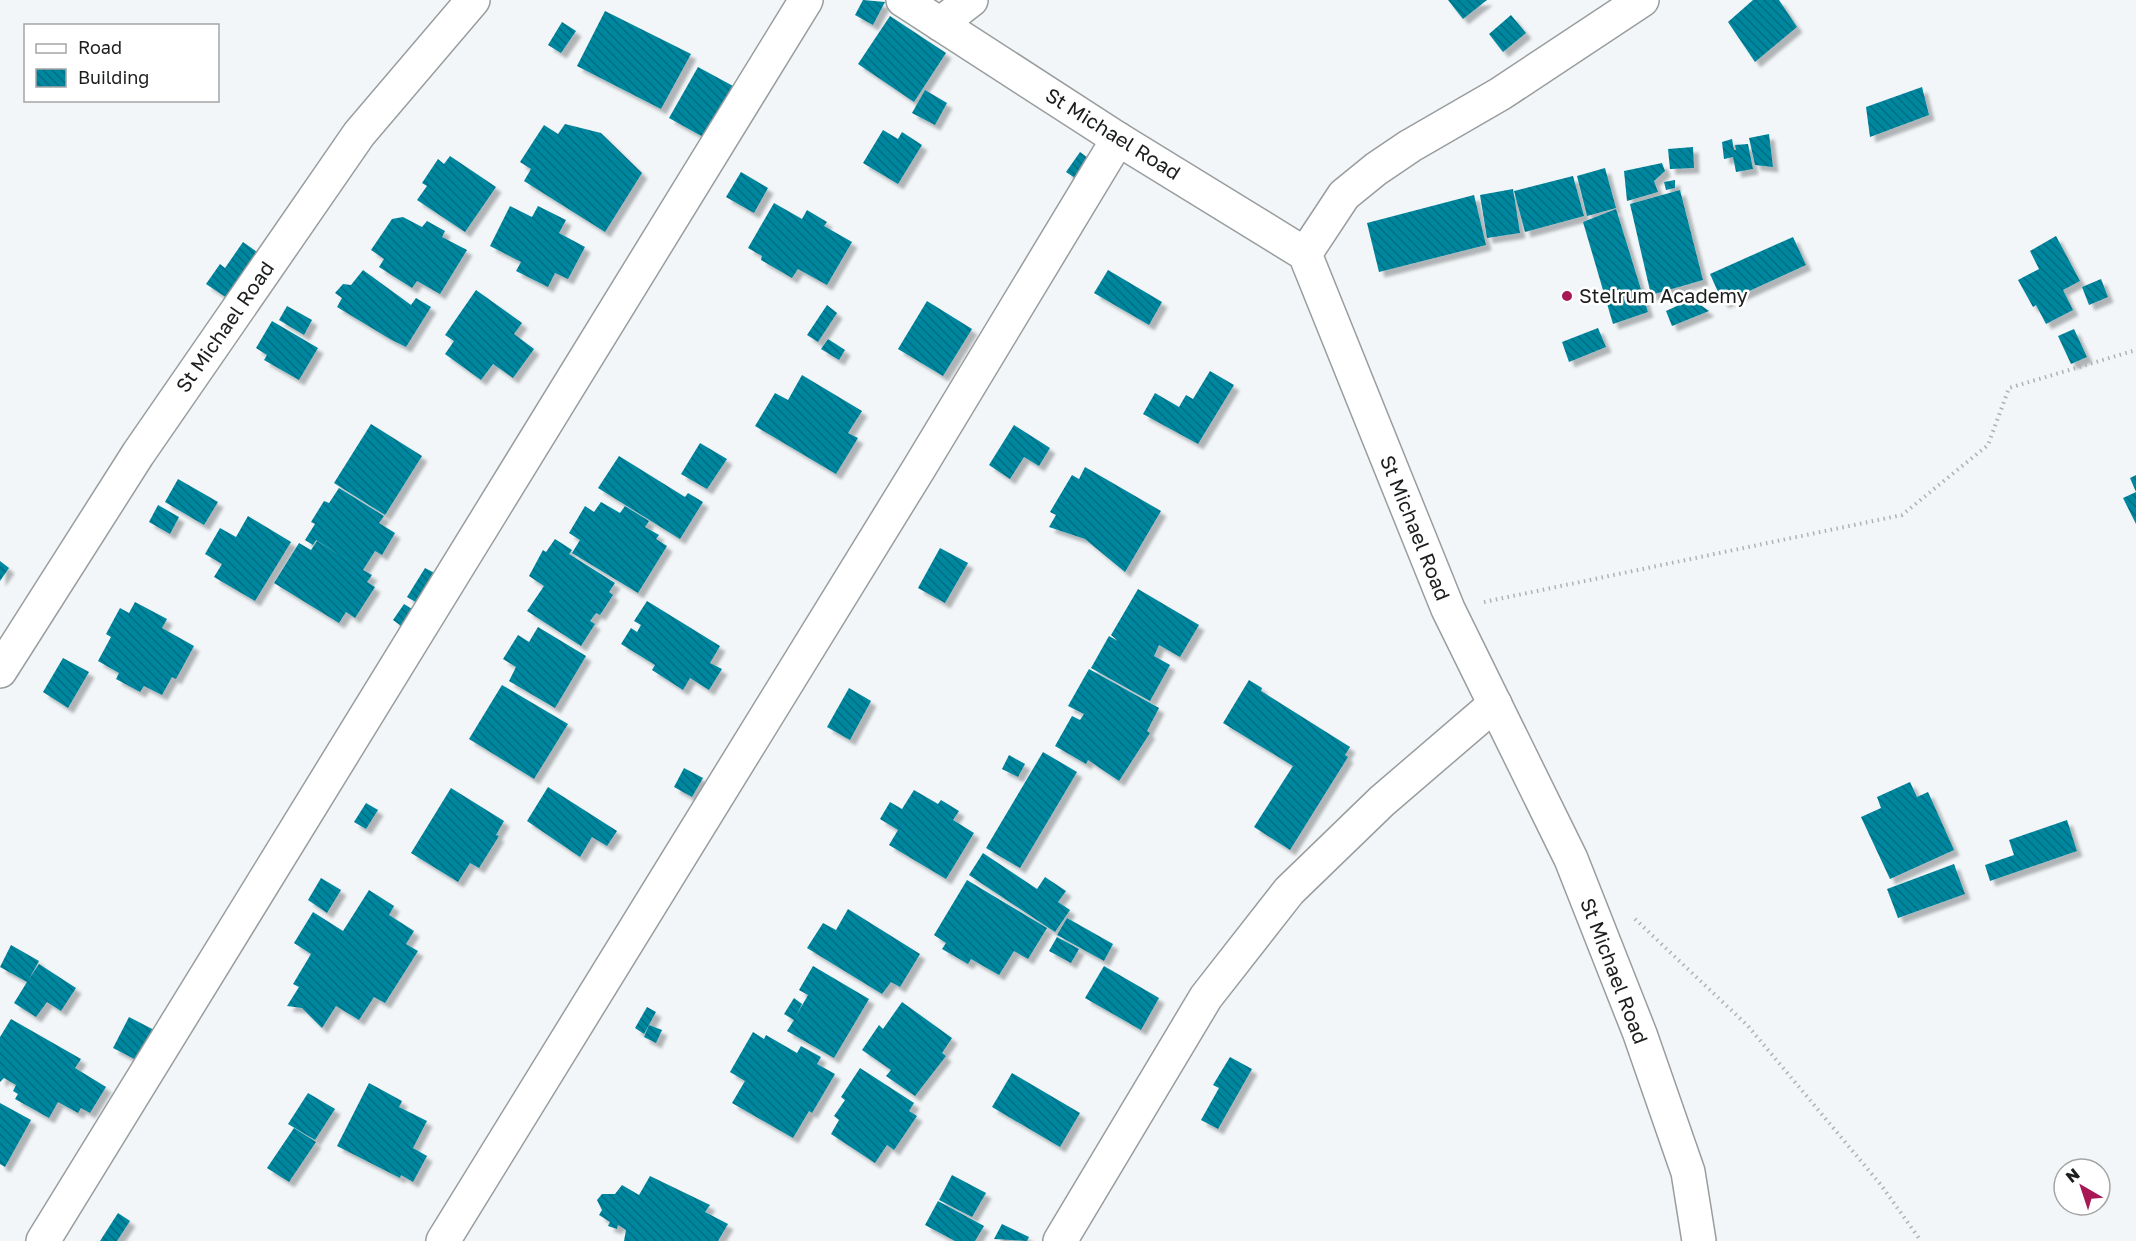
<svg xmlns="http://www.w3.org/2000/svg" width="2136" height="1241" font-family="'Golos Text',sans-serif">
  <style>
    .building { fill: url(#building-back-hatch); filter: url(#shadow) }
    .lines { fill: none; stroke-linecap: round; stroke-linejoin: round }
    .minor-casing { stroke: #999d9e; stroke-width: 36 }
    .path { stroke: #aeb2b3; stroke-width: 4; stroke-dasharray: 1.5 4.5; stroke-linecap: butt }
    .minor { stroke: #fff; stroke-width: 33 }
    .poi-dot { fill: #a81855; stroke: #fff; stroke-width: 2 }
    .labels { text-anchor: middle; stroke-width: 5; stroke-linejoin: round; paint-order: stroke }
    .street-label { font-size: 20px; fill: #1c1e1e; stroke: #fff }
    .poi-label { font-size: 20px; fill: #1c1e1e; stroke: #fff; text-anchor: start }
  </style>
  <defs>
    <pattern id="building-back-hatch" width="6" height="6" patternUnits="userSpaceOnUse" patternTransform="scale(1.5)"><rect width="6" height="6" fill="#0087a0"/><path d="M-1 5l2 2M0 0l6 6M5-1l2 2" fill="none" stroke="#026e82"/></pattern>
    <filter id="shadow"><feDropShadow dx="5.5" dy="5.5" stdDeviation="1.5" flood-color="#0004"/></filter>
  </defs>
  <rect width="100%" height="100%" fill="#f2f6f8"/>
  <!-- building -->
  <g class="building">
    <polygon points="863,0 885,2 873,25 855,15"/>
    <polygon points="1448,0 1487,0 1463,19"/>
    <polygon points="1753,0 1779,0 1797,27 1755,62 1728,22"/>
    <polygon points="605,11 691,54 661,109 577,66"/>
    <polygon points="1511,15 1526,33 1503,52 1489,34"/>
    <polygon points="890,16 946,53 914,102 858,64"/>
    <polygon points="562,22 576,31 561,53 548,45"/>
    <polygon points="698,67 733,86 705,138 669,118"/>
    <polygon points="1922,87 1929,115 1870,137 1866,107"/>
    <polygon points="925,90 947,103 935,125 912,113"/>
    <polygon points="565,124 601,133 642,173 605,232 524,181 531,169 520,162 544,125 558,134"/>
    <polygon points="883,130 898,139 902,132 922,145 898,184 863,163"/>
    <polygon points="1769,134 1773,167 1755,165 1749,138"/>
    <polygon points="1732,139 1734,150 1736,150 1735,145 1748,144 1753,169 1736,172 1733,157 1724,159 1722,142"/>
    <polygon points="1693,147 1694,168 1670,169 1668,149"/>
    <polygon points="1080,152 1095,163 1081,182 1066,172"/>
    <polygon points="450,156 496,187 465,232 417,200 427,186 422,183 438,159 444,164"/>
    <polygon points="1662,163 1665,171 1654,181 1658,192 1627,201 1624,171"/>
    <polygon points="1605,168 1616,208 1587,216 1577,176"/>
    <polygon points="741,172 768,188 754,213 726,197"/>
    <polygon points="1573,176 1584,216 1525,232 1514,191"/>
    <polygon points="1675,180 1675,188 1666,190 1664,182"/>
    <polygon points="1513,189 1520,233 1487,238 1480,195"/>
    <polygon points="1680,190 1703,280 1651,295 1630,204"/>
    <polygon points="1474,195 1486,245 1379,272 1367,223"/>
    <polygon points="774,203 802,219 807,210 827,222 824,226 852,242 827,285 798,269 792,278 761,260 762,256 748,248"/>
    <polygon points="510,206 532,217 538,206 566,220 559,233 585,247 568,279 555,273 548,287 516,271 521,262 490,246"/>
    <polygon points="1616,209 1648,312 1613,324 1583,222"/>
    <polygon points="403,217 422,227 427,221 445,231 442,237 467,250 440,294 417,281 412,288 379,267 384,259 371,250 392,219"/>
    <polygon points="2056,236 2080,281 2063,290 2073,310 2046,324 2036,305 2033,307 2018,280 2039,269 2030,251"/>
    <polygon points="1793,237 1806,265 1723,303 1710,274"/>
    <polygon points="243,242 261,255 230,300 206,284 220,264 225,268"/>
    <polygon points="363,270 411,305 416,298 431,307 406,347 390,339 337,307 342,298 335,293 343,284 351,285"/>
    <polygon points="1108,270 1162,302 1149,325 1094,293"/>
    <polygon points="2101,279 2108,297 2089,305 2082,287"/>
    <polygon points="476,290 522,323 514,334 534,349 513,378 493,364 481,380 445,354 454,341 445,335"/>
    <polygon points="1692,299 1709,311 1672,326 1666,311"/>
    <polygon points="927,301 972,329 943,376 898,349"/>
    <polygon points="827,305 837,313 818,342 807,335"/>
    <polygon points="287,306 312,320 304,335 279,320"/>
    <polygon points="272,321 318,348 299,380 264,360 267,355 256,348"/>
    <polygon points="1598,328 1606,347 1569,362 1562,342"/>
    <polygon points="2074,329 2087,357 2071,364 2058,336"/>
    <polygon points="828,339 845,350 839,360 821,349"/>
    <polygon points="1210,371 1234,385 1198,444 1143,414 1155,393 1179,407 1186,395 1193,399"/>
    <polygon points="802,375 862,411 848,433 858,438 836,474 755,426 775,393 788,400"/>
    <polygon points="371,424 422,456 385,515 334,483"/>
    <polygon points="1014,425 1050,448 1039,466 1024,457 1010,479 989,465"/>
    <polygon points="700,443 727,459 707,489 681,474"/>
    <polygon points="619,456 685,497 688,493 703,502 680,539 598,488"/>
    <polygon points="1085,467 1161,511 1125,572 1085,539 1049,527 1056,515 1050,512 1072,475 1079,479"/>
    <polygon points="2136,475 2136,524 2123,498 2136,492 2130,478"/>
    <polygon points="178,479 218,502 204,525 165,502"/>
    <polygon points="339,488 384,516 379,523 395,533 382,555 375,551 363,570 372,575 367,582 375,587 355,618 346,612 339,623 274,583 299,543 311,550 317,541 354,564 316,540 313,545 305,540 315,524 311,522 324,501 329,503"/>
    <polygon points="601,502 620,513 625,506 649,521 645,527 659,535 656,539 667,546 638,593 572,553 580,540 569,533 585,506 594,512"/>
    <polygon points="158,505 179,517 170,534 149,522"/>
    <polygon points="248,516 291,542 255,601 214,577 222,564 205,554 220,528 236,537"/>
    <polygon points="555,539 572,550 569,554 615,583 609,592 613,595 600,615 596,613 590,621 595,624 581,646 527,611 544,586 529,576 543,550 546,552"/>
    <polygon points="940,548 968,563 945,603 918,588"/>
    <polygon points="0,561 9,568 0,581"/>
    <polygon points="425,568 444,578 426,608 407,597"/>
    <polygon points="1138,589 1199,625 1180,657 1159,645 1154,656 1170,665 1150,701 1091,668 1109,636 1118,641 1111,635"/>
    <polygon points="647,601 720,646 710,663 722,669 709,690 690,678 683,690 652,670 655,665 621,644 631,628 637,632 641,625 634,621"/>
    <polygon points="135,602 167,619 162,628 194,646 176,679 172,677 162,695 144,686 140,692 116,679 119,673 98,661 111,637 106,634 120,608 129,613"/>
    <polygon points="404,604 420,614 408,631 393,620"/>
    <polygon points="538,627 586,656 555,708 509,681 516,667 503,659 518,635 529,642"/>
    <polygon points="63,658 89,672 68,708 43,692"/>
    <polygon points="1089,669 1159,708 1147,731 1150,733 1119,781 1088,760 1086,764 1055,746 1072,716 1080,720 1084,714 1068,706"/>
    <polygon points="1249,680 1262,688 1261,691 1350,747 1345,755 1348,757 1290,850 1254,827 1293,766 1223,723"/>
    <polygon points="502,685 568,724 534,779 469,739"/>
    <polygon points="849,688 871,701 850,740 827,727"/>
    <polygon points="1043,752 1077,772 1020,868 986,848"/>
    <polygon points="1009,755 1025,764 1018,777 1002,769"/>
    <polygon points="684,768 703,778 692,797 674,787"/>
    <polygon points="1910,782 1917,797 1928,792 1954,850 1890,879 1861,817 1881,808 1877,797"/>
    <polygon points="548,787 617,831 607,846 592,837 580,857 527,821"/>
    <polygon points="451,788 504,821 496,835 499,836 479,868 470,863 458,882 411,853"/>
    <polygon points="914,790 938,804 941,800 959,811 953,820 974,833 946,879 889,845 898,830 880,819 890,802 902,809"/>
    <polygon points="366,803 378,810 366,829 354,822"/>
    <polygon points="2067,820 2077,851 1990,881 1985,865 2014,855 2009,840"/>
    <polygon points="983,853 1037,889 1045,877 1066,891 1058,902 1070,910 1055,932 969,875"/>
    <polygon points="1954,864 1965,894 1898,918 1887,889"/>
    <polygon points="321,878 341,890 327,913 308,900"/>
    <polygon points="967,880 1047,928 1028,959 1014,951 999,975 971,959 968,964 942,949 946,943 934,935"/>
    <polygon points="369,890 394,906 389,915 414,931 406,944 418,951 385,1003 374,997 359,1020 336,1006 322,1028 302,1008 287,1006 299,987 293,984 311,954 294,943 313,912 343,931"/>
    <polygon points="848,909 920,954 900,987 891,982 882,994 807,948 823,923 836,930"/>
    <polygon points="1067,918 1113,944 1104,961 1057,935"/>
    <polygon points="1057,937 1079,949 1071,963 1049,951"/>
    <polygon points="11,945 39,961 29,979 39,964 76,988 61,1011 47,1002 36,1017 14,1003 27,982 0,967"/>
    <polygon points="813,966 869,999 834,1058 787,1031 794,1020 784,1014 794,998 802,1004 796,1016 808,995 799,990"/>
    <polygon points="1104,966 1159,998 1141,1030 1085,998"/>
    <polygon points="902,1002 952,1038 942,1053 946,1056 915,1096 886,1076 891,1070 862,1050 879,1025 883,1029"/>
    <polygon points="647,1007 656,1012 644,1034 635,1028"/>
    <polygon points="129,1017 158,1032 142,1063 113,1048"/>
    <polygon points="11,1019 81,1059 75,1068 106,1087 90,1113 81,1108 78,1113 58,1102 49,1118 15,1099 18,1094 13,1091 16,1085 4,1078 0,1082 0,1037"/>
    <polygon points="649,1025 662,1030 656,1043 644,1037"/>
    <polygon points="753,1032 764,1039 766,1035 797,1053 801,1046 821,1057 817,1064 835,1074 812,1113 809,1111 793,1138 732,1103 745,1081 730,1072"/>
    <polygon points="1230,1057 1252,1069 1218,1129 1201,1120 1219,1088 1213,1085"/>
    <polygon points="860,1068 914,1103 909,1111 917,1116 894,1150 887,1145 875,1163 831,1134 839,1120 834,1116 845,1100 841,1097"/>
    <polygon points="1012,1073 1080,1113 1060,1147 992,1107"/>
    <polygon points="369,1083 402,1101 399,1107 427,1121 413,1148 427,1156 413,1182 401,1175 400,1178 337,1146"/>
    <polygon points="308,1093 335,1109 315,1140 288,1124"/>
    <polygon points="0,1103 31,1120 5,1167 0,1164"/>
    <polygon points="294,1128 316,1142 289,1182 267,1168"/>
    <polygon points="952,1175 986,1193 972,1217 939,1200"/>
    <polygon points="650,1176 710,1205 705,1212 728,1224 718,1241 624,1241 626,1230 618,1225 617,1229 608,1226 610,1222 599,1215 602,1210 597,1200 602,1194 615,1194 622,1185 639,1195"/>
    <polygon points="938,1201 984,1226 975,1241 955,1241 925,1225"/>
    <polygon points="118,1213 130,1221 117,1241 100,1241"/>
    <polygon points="1002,1224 1029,1237 1027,1241 994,1239"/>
  </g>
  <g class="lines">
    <defs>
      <g id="minor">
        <polyline points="903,0 1118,139 1305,254 1448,609 1571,859 1640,1034 1688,1172 1699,1241"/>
        <polyline points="940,24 971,0"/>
        <polyline points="1305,254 1344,195 1376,169 1410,146 1500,94 1642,0"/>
        <polyline points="0,671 138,454 359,134 473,0"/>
        <polyline points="43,1241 806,0"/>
        <polyline points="443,1241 918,470 1118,139"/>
        <polyline points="1060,1241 1206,997 1289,891 1382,801 1495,704"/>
      </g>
    </defs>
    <!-- minor casing -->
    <use href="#minor" class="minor-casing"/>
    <!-- path -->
    <g class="path">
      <polyline points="1484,602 1902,515 1988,445 2009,388 2136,350"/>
      <polyline points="1635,919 1748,1026 1881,1185 1921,1241"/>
    </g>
    <!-- minor -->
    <use href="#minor" class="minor"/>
  </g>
  <!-- markers -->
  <circle class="poi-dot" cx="1567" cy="296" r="6"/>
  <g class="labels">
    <!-- street labels -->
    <g class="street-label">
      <text transform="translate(1113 134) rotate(32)" y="7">St Michael Road</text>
      <text transform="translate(225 327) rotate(-55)" y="7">St Michael Road</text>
      <text transform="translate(1415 528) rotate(68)" y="7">St Michael Road</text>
      <text transform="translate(1614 971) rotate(69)" y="7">St Michael Road</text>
    </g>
    <!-- poi labels -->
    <g class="poi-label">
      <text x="1579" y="303">Stelrum Academy</text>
    </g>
  </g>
  <!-- legend -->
  <rect x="24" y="24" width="195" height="78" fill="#ffffff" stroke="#a4a5a5" stroke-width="1.5"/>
  <rect x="36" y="44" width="30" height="9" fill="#ffffff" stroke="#a4a5a5" stroke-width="1.5"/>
  <text x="78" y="54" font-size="18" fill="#1c1e1e">Road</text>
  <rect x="36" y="69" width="30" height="18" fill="url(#building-back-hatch)" stroke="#a4a5a5" stroke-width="1.5"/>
  <text x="78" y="84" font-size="18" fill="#1c1e1e">Building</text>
  <!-- north arrow -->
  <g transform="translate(2082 1187) rotate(321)"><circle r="28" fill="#ffffff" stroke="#a4a5a5" stroke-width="1.5"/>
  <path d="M0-4.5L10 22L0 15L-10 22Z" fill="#a81855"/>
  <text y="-9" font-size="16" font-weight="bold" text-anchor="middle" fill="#1c1e1e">N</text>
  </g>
</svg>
